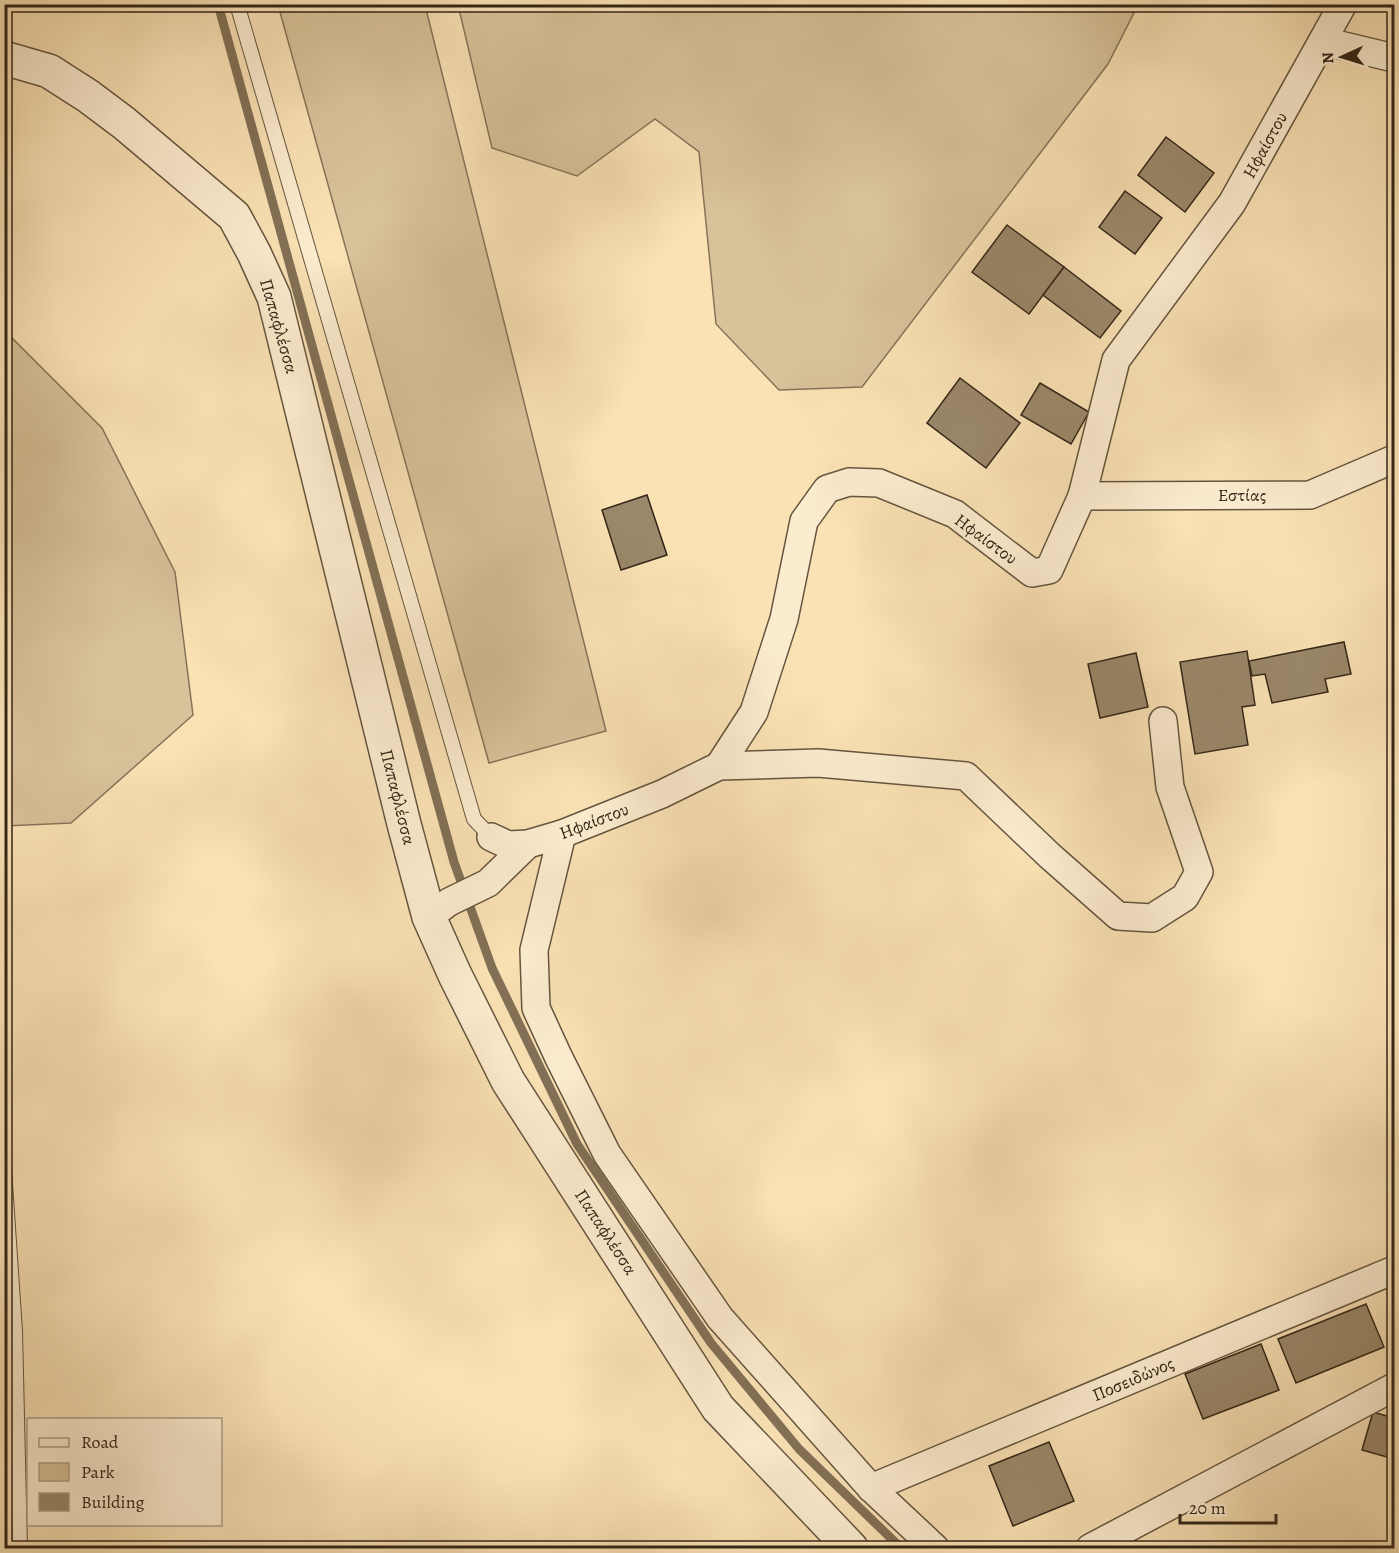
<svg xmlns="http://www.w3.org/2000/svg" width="1399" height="1553" font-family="Alegreya,serif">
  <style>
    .green { fill: #d8c29a; stroke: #867459; stroke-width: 1.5 }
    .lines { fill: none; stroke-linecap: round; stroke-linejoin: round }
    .stream { stroke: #827056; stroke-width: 9 }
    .building { fill: #9a886a; stroke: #332618; stroke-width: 1.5 }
    .service-casing { stroke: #65553f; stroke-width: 16 }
    .minor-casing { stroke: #65553f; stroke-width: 30 }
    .tertiary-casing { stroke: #65553f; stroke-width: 36 }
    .service { stroke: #fceccf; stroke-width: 14 }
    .minor { stroke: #fceccf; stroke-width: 27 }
    .tertiary { stroke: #fceccf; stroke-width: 33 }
    .labels { text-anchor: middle; stroke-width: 4.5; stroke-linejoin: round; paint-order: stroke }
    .street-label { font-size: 18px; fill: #332618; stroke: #fceccf }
  </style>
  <rect width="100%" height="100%" fill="#fae2b5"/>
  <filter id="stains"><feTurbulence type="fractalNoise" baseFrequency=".00333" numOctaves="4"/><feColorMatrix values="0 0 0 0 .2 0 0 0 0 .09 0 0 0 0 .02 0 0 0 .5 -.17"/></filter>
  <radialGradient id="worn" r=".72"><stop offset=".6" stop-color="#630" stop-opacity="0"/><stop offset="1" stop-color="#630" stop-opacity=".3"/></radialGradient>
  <!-- green -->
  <g class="green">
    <polygon points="278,5 425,5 606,731 489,763"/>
    <polygon points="458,5 458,4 1138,5 1108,64 862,387 779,390 716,324 699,152 655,119 577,176 492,148"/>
    <polygon points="5,331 102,428 175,572 193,715 71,823 5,826"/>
  </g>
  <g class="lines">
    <!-- stream -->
    <polyline class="stream" points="218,4 454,862 492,968 577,1144 711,1343 799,1449 901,1548"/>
  </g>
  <!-- building -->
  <g class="building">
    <polygon points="1166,137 1214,173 1185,212 1138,175"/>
    <polygon points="1125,191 1162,218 1135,254 1099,227"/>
    <polygon points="1007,225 1064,267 1029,314 972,272"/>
    <polygon points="1064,267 1121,311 1100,338 1043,295"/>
    <polygon points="960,378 1020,423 986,468 927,423"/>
    <polygon points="1040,383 1089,412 1071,444 1021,415"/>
    <polygon points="647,495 667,555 621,570 602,510"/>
    <polygon points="1344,642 1351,674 1325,679 1328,692 1272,703 1265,674 1252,676 1249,661"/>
    <polygon points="1247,651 1255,705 1242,707 1248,745 1195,754 1180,662"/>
    <polygon points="1136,653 1148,707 1100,718 1088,664"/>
    <polygon points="1366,1304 1384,1347 1296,1383 1278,1339"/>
    <polygon points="1261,1344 1279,1390 1203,1419 1185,1374"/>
    <polygon points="1373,1412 1394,1418 1394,1459 1362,1450"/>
    <polygon points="1049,1442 1074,1501 1013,1526 989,1466"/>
  </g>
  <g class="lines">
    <defs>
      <g id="service">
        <polyline points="237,4 474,819 491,837"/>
        <polyline points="4,1168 15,1331 20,1548"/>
      </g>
      <g id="minor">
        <polyline points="1323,41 1394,58"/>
        <polyline points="1082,496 1310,495 1394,459"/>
        <polyline points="719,766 818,763 966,776 1050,856 1118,916 1152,918 1185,897 1199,872 1170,787 1163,721"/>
        <polyline points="562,834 534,950 536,1008 558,1056 607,1154 720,1318 871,1488 935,1548"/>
        <polyline points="491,837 508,845 528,844 562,834 662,794 719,766 754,712 784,619 804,521 827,489 849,482 879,483 955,514 1032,573 1049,570 1082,496 1116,360 1232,203 1343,4"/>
        <polyline points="429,917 449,902 488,883 528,844"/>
        <polyline points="871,1488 1394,1270"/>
        <polyline points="1090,1548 1394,1387"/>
      </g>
      <polyline id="tertiary" points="4,58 49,71 88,96 124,123 234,216 254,253 274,297 404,824 429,917 455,975 508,1081 718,1408 851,1548"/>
    </defs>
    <!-- service casing -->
    <use href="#service" class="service-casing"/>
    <!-- minor casing -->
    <use href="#minor" class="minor-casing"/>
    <!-- tertiary casing -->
    <use href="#tertiary" class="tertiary-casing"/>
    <!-- service -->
    <use href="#service" class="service"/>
    <!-- minor -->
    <use href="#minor" class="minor"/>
    <!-- tertiary -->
    <use href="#tertiary" class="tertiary"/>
  </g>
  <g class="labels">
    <!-- street labels -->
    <g class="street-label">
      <text transform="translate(1265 145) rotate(-61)" y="6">Ηφαίστου</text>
      <text transform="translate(279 326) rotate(74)" y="6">Παπαφλέσσα</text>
      <text x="1242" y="501">Εστίας</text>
      <text transform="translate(986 539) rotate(36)" y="6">Ηφαίστου</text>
      <text transform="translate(398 797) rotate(76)" y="6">Παπαφλέσσα</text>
      <text transform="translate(594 821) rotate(-21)" y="6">Ηφαίστου</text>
      <text transform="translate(606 1232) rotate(57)" y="6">Παπαφλέσσα</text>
      <text transform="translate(1133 1379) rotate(-23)" y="6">Ποσειδώνος</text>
    </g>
  </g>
  <!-- margin -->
  <rect width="1399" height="1553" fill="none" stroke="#fae2b5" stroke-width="24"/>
  <rect x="6" y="6" width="1387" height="1541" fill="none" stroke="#332618" stroke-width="3"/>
  <rect x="12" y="12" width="1375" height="1529" fill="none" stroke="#332618" stroke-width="1.5"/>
  <!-- legend -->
  <rect x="27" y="1418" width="195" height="108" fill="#fceccf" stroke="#ac9d86" stroke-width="1.5"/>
  <rect x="39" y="1438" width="30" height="9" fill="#fceccf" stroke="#ac9d86" stroke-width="1.5"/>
  <text x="81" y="1448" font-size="18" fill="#332618">Road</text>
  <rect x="39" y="1463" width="30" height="18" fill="#d8c29a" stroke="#ac9d86" stroke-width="1.5"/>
  <text x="81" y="1478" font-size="18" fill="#332618">Park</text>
  <rect x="39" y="1493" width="30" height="18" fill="#9a886a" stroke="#ac9d86" stroke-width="1.5"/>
  <text x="81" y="1508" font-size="18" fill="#332618">Building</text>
  <!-- north arrow -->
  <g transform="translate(1342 57) rotate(266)" stroke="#fceccf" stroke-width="4.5" paint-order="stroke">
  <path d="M0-4.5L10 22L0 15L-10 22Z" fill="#332618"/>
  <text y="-9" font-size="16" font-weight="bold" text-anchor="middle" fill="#332618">N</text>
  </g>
  <!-- scale -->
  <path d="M1180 1514v9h96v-9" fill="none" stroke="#332618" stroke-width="3"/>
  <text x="1189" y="1514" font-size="18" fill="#332618" stroke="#fceccf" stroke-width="4.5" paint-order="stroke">20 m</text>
  <rect width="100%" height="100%" filter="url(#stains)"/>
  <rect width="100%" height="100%" fill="url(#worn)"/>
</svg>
